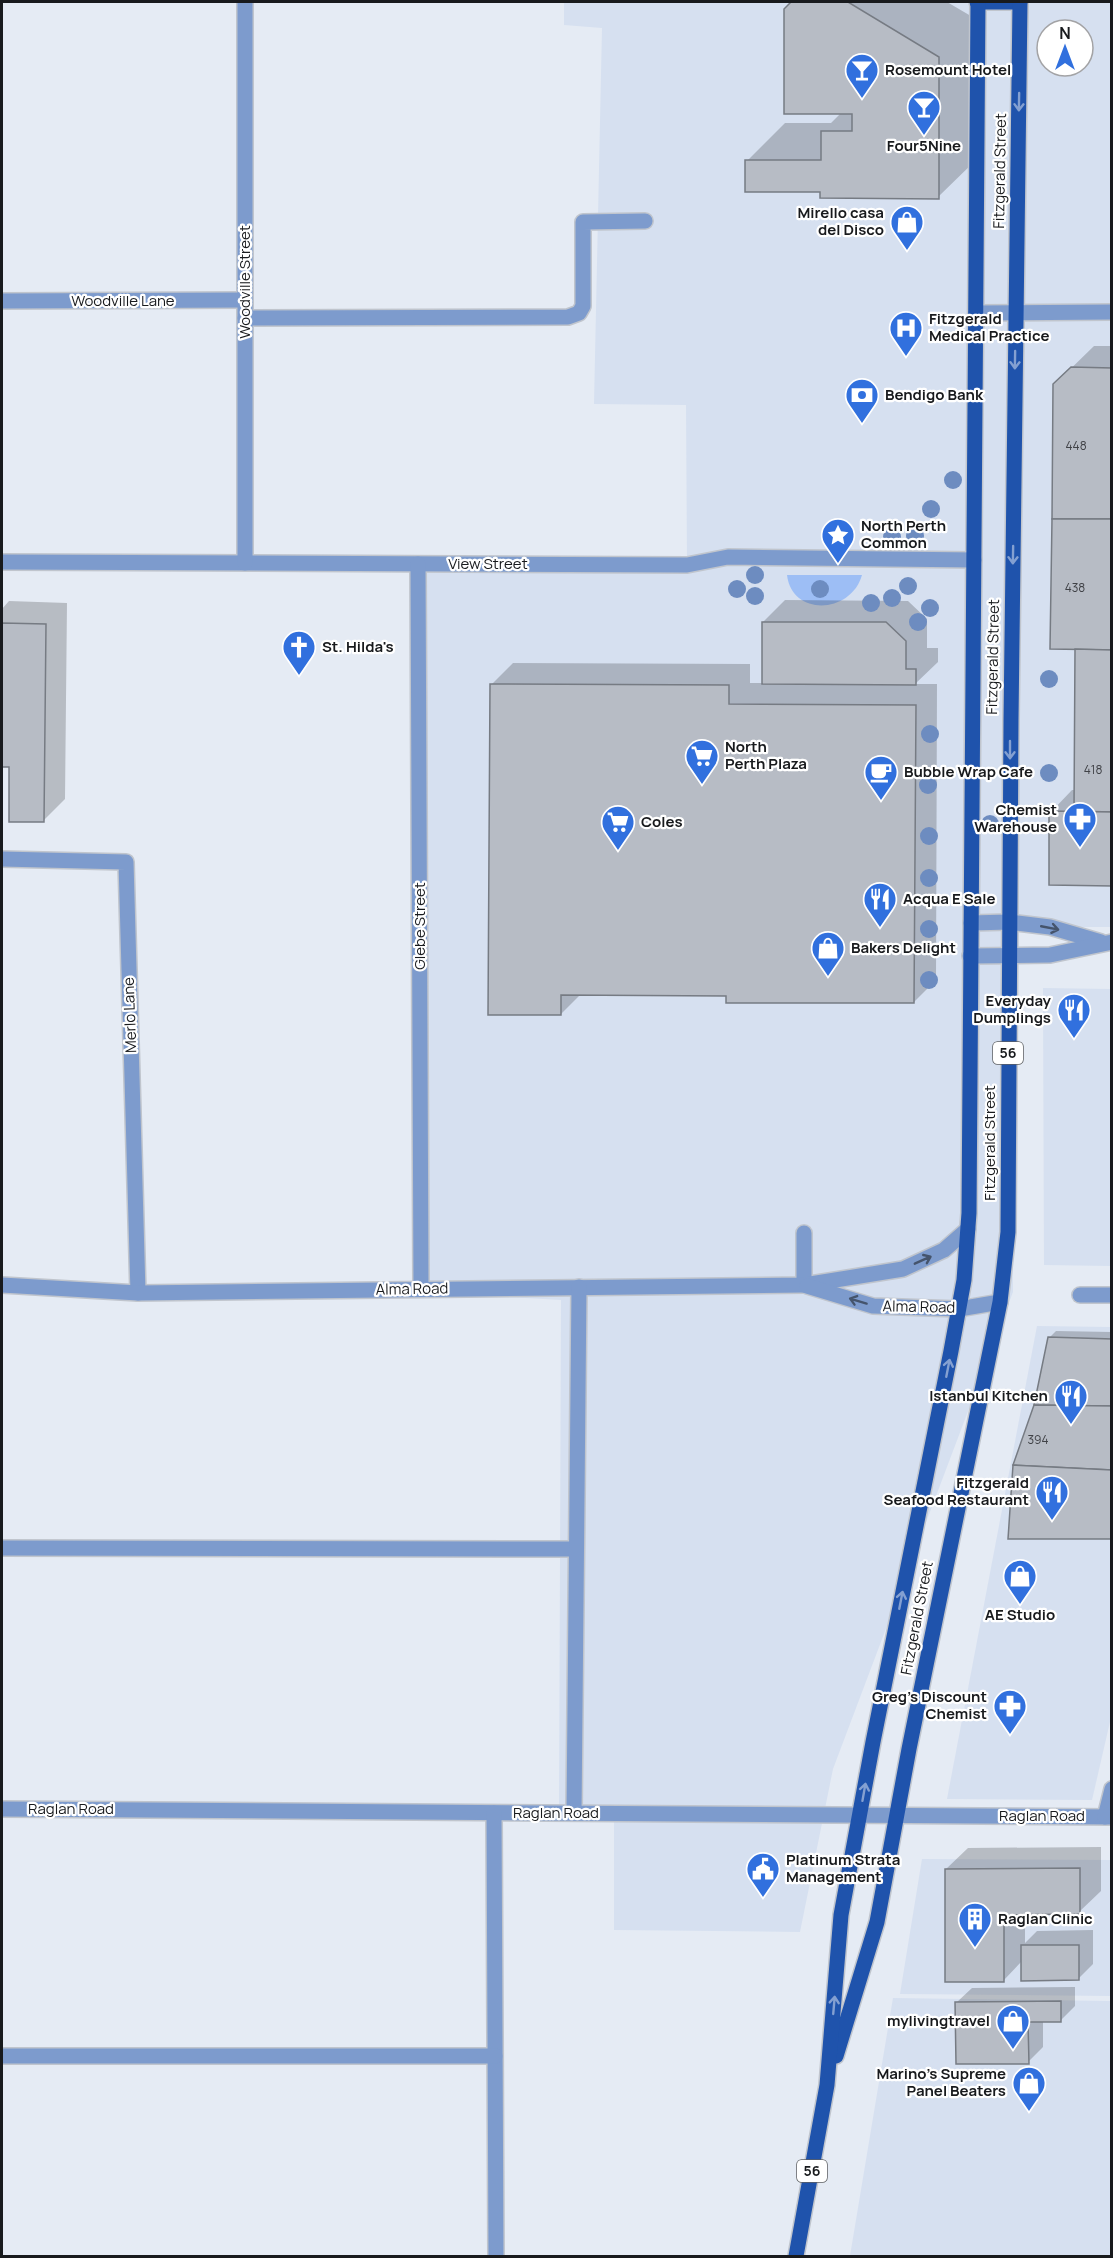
<svg xmlns="http://www.w3.org/2000/svg" width="1113" height="2258" font-family="Manrope,sans-serif">
  <style>
    .built { fill: #d6e0f0; fill-rule: evenodd }
    .green { fill: #9dbef5 }
    .shadow { fill: #0003 }
    .building { fill: #b7bcc5; stroke: #767b83; stroke-width: 1.5 }
    .lines { fill: none; stroke-linecap: round; stroke-linejoin: round }
    .minor-casing { stroke: #c0c5cd; stroke-width: 18 }
    .major-casing { stroke: #c0c5cd; stroke-width: 18 }
    .minor { stroke: #7d9bcd; stroke-width: 15 }
    .major { stroke: #1f53ac; stroke-width: 15 }
    .tree { fill: #6d8cc0 }
    .oneway { stroke: #84a0d1 }
    .oneway2 { stroke: #45546c }
    .labels { text-anchor: middle; stroke-width: 4.5; stroke-linejoin: round; paint-order: stroke }
    .number-label { font-size: 12px; fill: #404247 }
    .shield { fill: #fff; stroke: #5d5f61; stroke-width: 1.5 }
    .shield-label { font-size: 14px; font-weight: bold; fill: #181a1d }
    .poi-label { font-size: 15px; font-weight: bold; fill: #181a1d; stroke: #fff; text-anchor: start }
    .street-label { font-size: 15px; fill: #181a1d; stroke: #fff }
  </style>
  <rect width="100%" height="100%" fill="#e5ebf4"/>
  <!-- built -->
  <g class="built">
    <path d="M564,2H1111V927H1011L1013,1292L833,1769L800,1932L614,1930V1819H559L561,1300L418,1292V564L687,565L686,405L594,404L602,28L564,25ZM1047,30H1083V66H1047Z"/>
    <polygon points="1043,988 1111,989 1111,1266 1044,1265"/>
    <polygon points="1037,1326 1111,1327 1112,1713 1092,1800 947,1799"/>
    <polygon points="922,1859 1111,1860 1111,1996 900,1994"/>
    <polygon points="893,1998 1111,2001 1111,2256 850,2256"/>
  </g>
  <!-- green -->
  <path class="green" d="M787,575H862C851,614 792,617 787,575Z"/>
  <!-- shadow -->
  <g class="shadow">
    <polygon points="793,2 947,2 976,19 976,160 938,197 822,190 747,161 785,123 831,123 842,112 786,9"/>
    <polygon points="1094,346 1112,346 1112,884 1051,812 1072,790 1075,790 1077,648 1054,385"/>
    <polygon points="785,600 908,601 927,619 927,648 938,648 938,662 915,684 937,684 936,980 914,1002 728,994 581,994 561,1014 491,685 513,663 750,664 750,683 763,683 763,622"/>
    <polygon points="9,601 67,603 65,799 43,821 11,765 2,765 2,609"/>
    <polygon points="1056,1331 1112,1332 1112,1537 1036,1405 1049,1338"/>
    <polygon points="1101,1847 1101,1891 1079,1912 1025,1913 1025,1943 1037,1931 1093,1930 1093,1964 1078,1979 1022,1961 1004,1980 946,1869 968,1848"/>
    <polygon points="1075,1987 1075,2006 1060,2021 1043,2021 1043,2047 1028,2062 957,2002 972,1988"/>
  </g>
  <!-- building -->
  <g class="building">
    <polygon points="791,2 848,2 939,57 939,199 820,198 820,192 745,192 745,160 821,160 821,131 852,131 852,114 784,114 784,9"/>
    <polygon points="1071,367 1112,368 1112,519 1052,519 1053,384"/>
    <polygon points="1052,519 1112,519 1112,650 1050,649"/>
    <polygon points="762,622 886,622 906,641 906,669 916,669 916,685 762,684"/>
    <polygon points="2,623 46,624 44,822 9,822 9,767 2,767"/>
    <polygon points="1075,649 1112,650 1112,812 1074,811"/>
    <polygon points="490,684 729,685 729,704 916,705 914,1003 726,1003 726,996 561,995 561,1015 488,1015"/>
    <polygon points="1049,811 1112,812 1112,886 1049,885"/>
    <polygon points="1048,1337 1112,1339 1112,1406 1034,1405"/>
    <polygon points="1034,1405 1112,1406 1112,1470 1013,1465"/>
    <polygon points="1013,1465 1112,1470 1112,1539 1008,1539"/>
    <polygon points="1080,1868 1080,1914 1004,1915 1004,1982 945,1982 945,1869"/>
    <polygon points="1021,1945 1079,1945 1079,1980 1021,1981"/>
    <polygon points="1061,2001 1061,2022 1028,2022 1029,2064 956,2064 955,2002"/>
  </g>
  <g class="lines">
    <defs>
      <g id="minor">
        <polyline points="2,301 245,300"/>
        <polyline points="976,313 1112,312"/>
        <polyline points="245,318 568,317 579,313 583,306 583,222 645,221"/>
        <polyline points="2,562 687,565 728,557 974,560"/>
        <polyline points="245,563 245,2"/>
        <polyline points="418,564 421,1289"/>
        <polyline points="2,859 126,862 138,1293"/>
        <polyline points="971,923 1009,922 1050,927 1101,942"/>
        <polyline points="970,956 1050,955 1112,942"/>
        <polyline points="804,1233 804,1285"/>
        <polyline points="2,1285 138,1293 804,1285 903,1269 944,1250 968,1229"/>
        <polyline points="807,1286 873,1306 959,1309 1000,1302"/>
        <polyline points="1080,1295 1112,1295"/>
        <polyline points="2,1548 576,1549"/>
        <polyline points="2,1809 1112,1817"/>
        <polyline points="494,1813 496,2256"/>
        <polyline points="574,1813 579,1287"/>
        <polyline points="1105,1817 1112,1789"/>
        <polyline points="2,2056 495,2056"/>
      </g>
      <g id="major">
        <polyline points="977,2 1020,2"/>
        <polyline points="836,2056 877,1922 909,1749 1000,1302 1008,1232 1011,720 1020,2"/>
        <polyline points="796,2256 827,2085 841,1915 873,1742 951,1351 964,1280 969,1213 978,2"/>
      </g>
    </defs>
    <!-- minor casing -->
    <use href="#minor" class="minor-casing"/>
    <!-- major casing -->
    <use href="#major" class="major-casing"/>
    <!-- minor -->
    <use href="#minor" class="minor"/>
    <!-- major -->
    <use href="#major" class="major"/>
  </g>
  <!-- trees -->
  <g class="tree">
    <circle cx="953" cy="480" r="9"/>
    <circle cx="931" cy="509" r="9"/>
    <circle cx="915" cy="536" r="9"/>
    <circle cx="892" cy="537" r="9"/>
    <circle cx="755" cy="575" r="9"/>
    <circle cx="908" cy="586" r="9"/>
    <circle cx="737" cy="589" r="9"/>
    <circle cx="820" cy="589" r="9"/>
    <circle cx="755" cy="596" r="9"/>
    <circle cx="892" cy="598" r="9"/>
    <circle cx="871" cy="603" r="9"/>
    <circle cx="930" cy="608" r="9"/>
    <circle cx="918" cy="622" r="9"/>
    <circle cx="1049" cy="679" r="9"/>
    <circle cx="930" cy="734" r="9"/>
    <circle cx="1049" cy="773" r="9"/>
    <circle cx="928" cy="785" r="9"/>
    <circle cx="990" cy="824" r="9"/>
    <circle cx="929" cy="836" r="9"/>
    <circle cx="929" cy="878" r="9"/>
    <circle cx="929" cy="929" r="9"/>
    <circle cx="929" cy="980" r="9"/>
  </g>
  <!-- one-way arrows -->
  <defs><path id="oneway-shaft" d="M-6 0H5M1.5-3L5.5 0L1.5 3" fill="none" stroke-width="1.6" stroke-linecap="round" stroke-linejoin="round" transform="scale(1.5)"/></defs>
  <g class="oneway">
    <use href="#oneway-shaft" transform="translate(1019 102) rotate(91)"/>
    <use href="#oneway-shaft" transform="translate(1015 360) rotate(91)"/>
    <use href="#oneway-shaft" transform="translate(1013 555) rotate(91)"/>
    <use href="#oneway-shaft" transform="translate(1010 750) rotate(90)"/>
    <use href="#oneway-shaft" transform="translate(948 1368) rotate(-79)"/>
    <use href="#oneway-shaft" transform="translate(901 1600) rotate(-79)"/>
    <use href="#oneway-shaft" transform="translate(864 1792) rotate(-80)"/>
    <use href="#oneway-shaft" transform="translate(834 2005) rotate(-85)"/>
  </g>
  <g class="oneway2">
    <use href="#oneway-shaft" transform="translate(1050 928) rotate(11)"/>
    <use href="#oneway-shaft" transform="translate(923 1260) rotate(-24)"/>
    <use href="#oneway-shaft" transform="translate(858 1301) rotate(-163)"/>
  </g>
  <!-- icons -->
  <defs>
    <symbol id="bar-pin" viewBox="-11 -11 22 30"><path d="M0 17L-7.5 6A9.5 9.5 0 1 1 7.5 6Z" fill="#3170de" stroke="#fff"/><path d="M-6-5H6L.8 .8V4.5H3.5V6h-7V4.5H-.8V.8Z" fill="#fff"/></symbol>
    <symbol id="shop-pin" viewBox="-11 -11 22 30"><path d="M0 17L-7.5 6A9.5 9.5 0 1 1 7.5 6Z" fill="#3170de" stroke="#fff"/><path d="M-5-2.5h2.3a2.7 3.5 0 0 1 5.4 0H5L5.5 6h-11ZM-1.5-2.5h3a1.5 2.3 0 0 0-3 0Z" fill="#fff"/></symbol>
    <symbol id="hospital-pin" viewBox="-11 -11 22 30"><path d="M0 17L-7.5 6A9.5 9.5 0 1 1 7.5 6Z" fill="#3170de" stroke="#fff"/><path d="M-5-5h3v3.5h4V-5h3V5h-3V1.5h-4V5h-3Z" fill="#fff"/></symbol>
    <symbol id="bank-pin" viewBox="-11 -11 22 30"><path d="M0 17L-7.5 6A9.5 9.5 0 1 1 7.5 6Z" fill="#3170de" stroke="#fff"/><path d="M-6-4H6V4H-6ZM0-2.3a2.3 2.3 0 1 0 0 4.6a2.3 2.3 0 1 0 0-4.6Z" fill="#fff"/></symbol>
    <symbol id="sight-pin" viewBox="-11 -11 22 30"><path d="M0 17L-7.5 6A9.5 9.5 0 1 1 7.5 6Z" fill="#3170de" stroke="#fff"/><path d="M0-6L1.8-2.2L6-1.7L2.9 1.2L3.7 5.4L0 3.3L-3.7 5.4L-2.9 1.2L-6-1.7L-1.8-2.2Z" fill="#fff"/></symbol>
    <symbol id="church-pin" viewBox="-11 -11 22 30"><path d="M0 17L-7.5 6A9.5 9.5 0 1 1 7.5 6Z" fill="#3170de" stroke="#fff"/><path d="M-1.2-6h2.4v3.5h3.3v2.4h-3.3V6h-2.4V-.1h-3.3v-2.4h3.3Z" fill="#fff"/></symbol>
    <symbol id="supermarket-pin" viewBox="-11 -11 22 30"><path d="M0 17L-7.5 6A9.5 9.5 0 1 1 7.5 6Z" fill="#3170de" stroke="#fff"/><path d="M-6-5.5h2.5l.6 2H6L4.5 2H-2.5L-4.4-4H-6ZM-1.5 3.2a1.3 1.3 0 1 0 .1 0ZM3 3.2a1.3 1.3 0 1 0 .1 0Z" fill="#fff"/></symbol>
    <symbol id="cafe-pin" viewBox="-11 -11 22 30"><path d="M0 17L-7.5 6A9.5 9.5 0 1 1 7.5 6Z" fill="#3170de" stroke="#fff"/><path d="M-5.5-4.5H6V0H3Q3 3.5 0 3.5H-2.5Q-5.5 3.5-5.5 0ZM3-3.2v2h1.7v-2ZM-6 4.5H4V6H-6Z" fill="#fff"/></symbol>
    <symbol id="pharmacy-pin" viewBox="-11 -11 22 30"><path d="M0 17L-7.5 6A9.5 9.5 0 1 1 7.5 6Z" fill="#3170de" stroke="#fff"/><path d="M-2-6h4v4h4v4h-4v4h-4v-4h-4v-4h4Z" fill="#fff"/></symbol>
    <symbol id="restaurant-pin" viewBox="-11 -11 22 30"><path d="M0 17L-7.5 6A9.5 9.5 0 1 1 7.5 6Z" fill="#3170de" stroke="#fff"/><path d="M-5-6h1v4h1v-4h1v4h1v-4h1v5L-1.5 .5V6h-2V.5L-5-1ZM5-6V6H3V1.5H1.5Q1.5-4 5-6Z" fill="#fff"/></symbol>
    <symbol id="civic-pin" viewBox="-11 -11 22 30"><path d="M0 17L-7.5 6A9.5 9.5 0 1 1 7.5 6Z" fill="#3170de" stroke="#fff"/><path d="M-.6-6.5H3V-4.5H.6V-3L4-1V1h2V6H-6V1h2V-1L-.6-3ZM-1.2 2.5V6h2.4V2.5Z" fill="#fff"/></symbol>
    <symbol id="building-pin" viewBox="-11 -11 22 30"><path d="M0 17L-7.5 6A9.5 9.5 0 1 1 7.5 6Z" fill="#3170de" stroke="#fff"/><path d="M-4-6H4V6H1V3H-1V6H-4ZM-2.5-4.3h1.7v1.8h-1.7ZM.8-4.3h1.7v1.8H.8ZM-2.5-1h1.7V.8h-1.7ZM.8-1h1.7V.8H.8Z" fill="#fff"/></symbol>
  </defs>
  <g fill-rule="evenodd">
    <use href="#bar-pin" x="843" y="51" width="38" height="52"/>
    <use href="#bar-pin" x="905" y="88" width="38" height="52"/>
    <use href="#shop-pin" x="888" y="203" width="38" height="52"/>
    <use href="#hospital-pin" x="887" y="309" width="38" height="52"/>
    <use href="#bank-pin" x="843" y="376" width="38" height="52"/>
    <use href="#sight-pin" x="819" y="516" width="38" height="52"/>
    <use href="#church-pin" x="280" y="628" width="38" height="52"/>
    <use href="#supermarket-pin" x="683" y="737" width="38" height="52"/>
    <use href="#cafe-pin" x="862" y="753" width="38" height="52"/>
    <use href="#pharmacy-pin" x="1061" y="800" width="38" height="52"/>
    <use href="#supermarket-pin" x="599" y="803" width="38" height="52"/>
    <use href="#restaurant-pin" x="861" y="880" width="38" height="52"/>
    <use href="#shop-pin" x="809" y="929" width="38" height="52"/>
    <use href="#restaurant-pin" x="1055" y="991" width="38" height="52"/>
    <use href="#restaurant-pin" x="1052" y="1377" width="38" height="52"/>
    <use href="#restaurant-pin" x="1033" y="1473" width="38" height="52"/>
    <use href="#shop-pin" x="1001" y="1557" width="38" height="52"/>
    <use href="#pharmacy-pin" x="991" y="1687" width="38" height="52"/>
    <use href="#civic-pin" x="744" y="1850" width="38" height="52"/>
    <use href="#building-pin" x="956" y="1900" width="38" height="52"/>
    <use href="#shop-pin" x="994" y="2002" width="38" height="52"/>
    <use href="#shop-pin" x="1010" y="2064" width="38" height="52"/>
  </g>
  <g class="labels">
    <!-- number labels -->
    <g class="number-label">
      <text x="1076" y="450">448</text>
      <text x="1075" y="592">438</text>
      <text x="1093" y="774">418</text>
      <text x="1038" y="1444">394</text>
    </g>
    <!-- shield labels -->
    <g class="shield">
      <rect x="993" y="1042" width="30" height="22" rx="4.5"/>
      <rect x="797" y="2160" width="30" height="22" rx="4.5"/>
    </g>
    <g class="shield-label">
      <text x="1008" y="1058">56</text>
      <text x="812" y="2176">56</text>
    </g>
    <!-- poi labels -->
    <g class="poi-label">
      <text x="885" y="75">Rosemount Hotel</text>
      <text x="924" y="151" text-anchor="middle">Four5Nine</text>
      <text x="884" y="218" text-anchor="end">Mirello casa<tspan x="884" dy="17">del Disco</tspan></text>
      <text x="929" y="324">Fitzgerald<tspan x="929" dy="17">Medical Practice</tspan></text>
      <text x="885" y="400">Bendigo Bank</text>
      <text x="861" y="531">North Perth<tspan x="861" dy="17">Common</tspan></text>
      <text x="322" y="652">St. Hilda's</text>
      <text x="725" y="752">North<tspan x="725" dy="17">Perth Plaza</tspan></text>
      <text x="904" y="777">Bubble Wrap Cafe</text>
      <text x="1057" y="815" text-anchor="end">Chemist<tspan x="1057" dy="17">Warehouse</tspan></text>
      <text x="641" y="827">Coles</text>
      <text x="903" y="904">Acqua E Sale</text>
      <text x="851" y="953">Bakers Delight</text>
      <text x="1051" y="1006" text-anchor="end">Everyday<tspan x="1051" dy="17">Dumplings</tspan></text>
      <text x="1048" y="1401" text-anchor="end">Istanbul Kitchen</text>
      <text x="1029" y="1488" text-anchor="end">Fitzgerald<tspan x="1029" dy="17">Seafood Restaurant</tspan></text>
      <text x="1020" y="1620" text-anchor="middle">AE Studio</text>
      <text x="987" y="1702" text-anchor="end">Greg's Discount<tspan x="987" dy="17">Chemist</tspan></text>
      <text x="786" y="1865">Platinum Strata<tspan x="786" dy="17">Management</tspan></text>
      <text x="998" y="1924">Raglan Clinic</text>
      <text x="990" y="2026" text-anchor="end">mylivingtravel</text>
      <text x="1006" y="2079" text-anchor="end">Marino's Supreme<tspan x="1006" dy="17">Panel Beaters</tspan></text>
    </g>
    <!-- street labels -->
    <g class="street-label">
      <text transform="translate(1000 171) rotate(-89)" y="5">Fitzgerald Street</text>
      <text transform="translate(245 282) rotate(-90)" y="5">Woodville Street</text>
      <text x="123" y="306">Woodville Lane</text>
      <text x="488" y="569">View Street</text>
      <text transform="translate(993 657) rotate(-89)" y="5">Fitzgerald Street</text>
      <text transform="translate(420 926) rotate(-90)" y="5">Glebe Street</text>
      <text transform="translate(130 1015) rotate(-92)" y="5">Merlo Lane</text>
      <text transform="translate(990 1143) rotate(-90)" y="5">Fitzgerald Street</text>
      <text transform="translate(412 1289) rotate(-1)" y="5">Alma Road</text>
      <text transform="translate(919 1307) rotate(1)" y="5">Alma Road</text>
      <text transform="translate(917 1618) rotate(-79)" y="5">Fitzgerald Street</text>
      <text x="71" y="1814">Raglan Road</text>
      <text x="556" y="1818">Raglan Road</text>
      <text x="1042" y="1821">Raglan Road</text>
    </g>
  </g>
  <!-- border -->
  <rect width="1113" height="2258" fill="none" stroke="#181a1d" stroke-width="6"/>
  <!-- north arrow -->
  <g transform="translate(1065 48)"><circle r="28" fill="#ffffff" stroke="#a3a3a5" stroke-width="1.5"/>
  <path d="M0-4.5L10 22L0 15L-10 22Z" fill="#3170de"/>
  <text y="-9" font-size="16" font-weight="bold" text-anchor="middle" fill="#181a1d">N</text>
  </g>
</svg>
